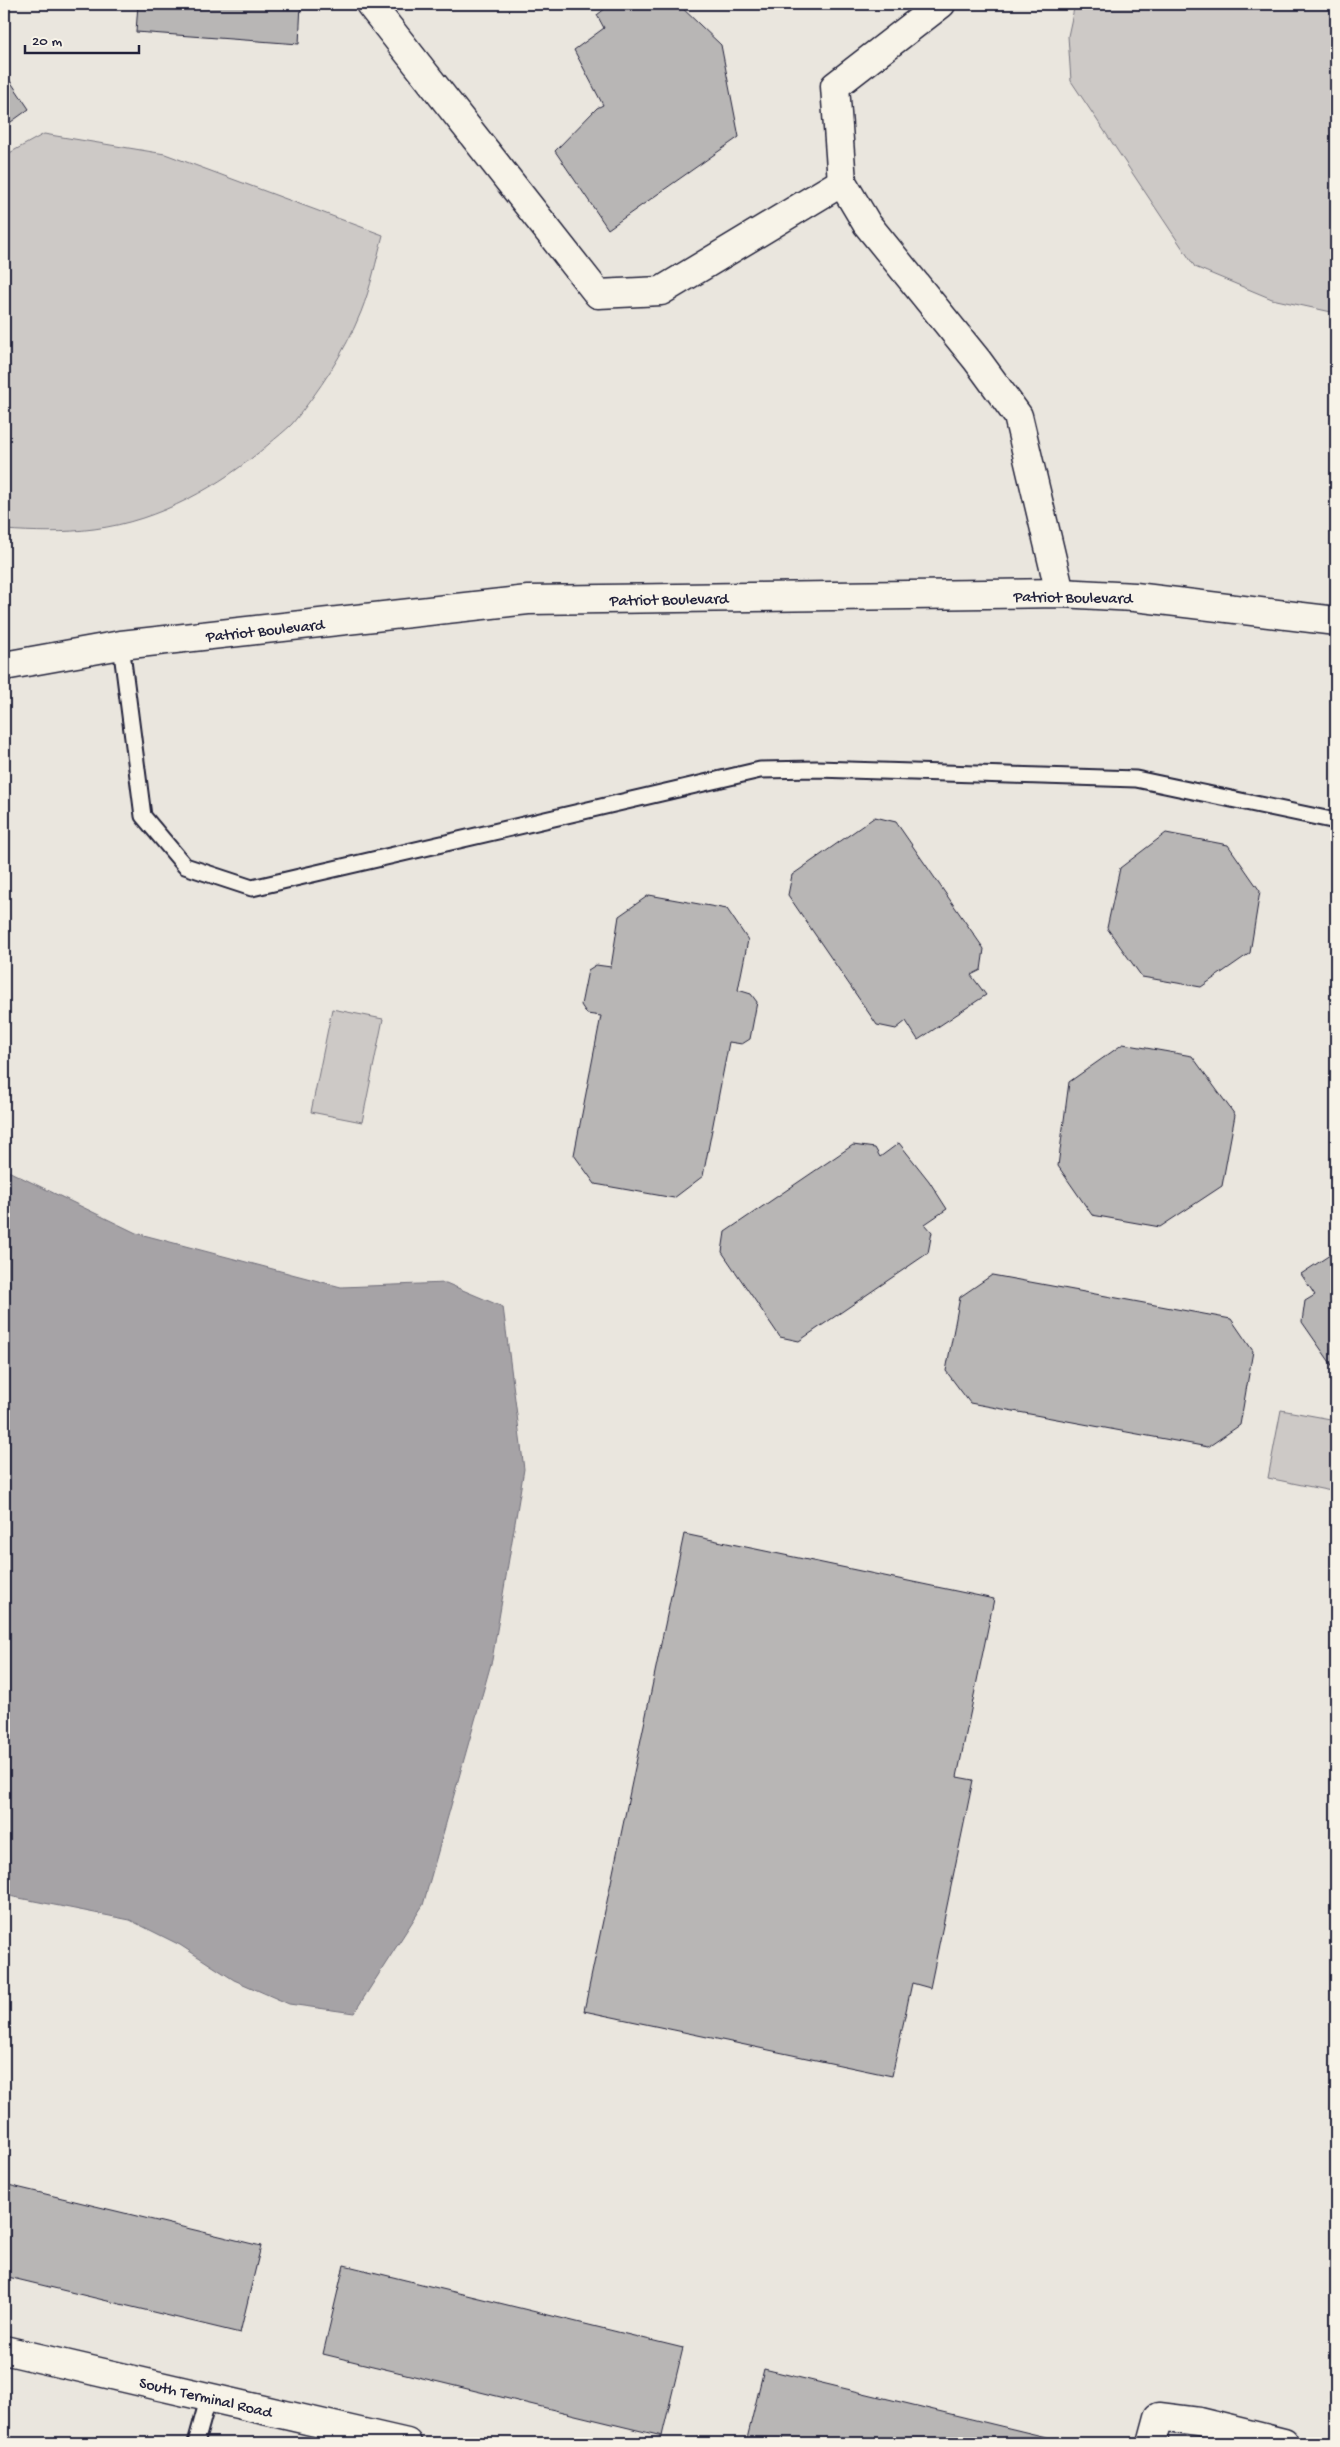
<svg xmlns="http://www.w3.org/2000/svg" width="1340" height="2447" font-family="'Gochi Hand',sans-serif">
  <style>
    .park { fill: #cdc9c6; stroke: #787680 }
    .water { fill: #a6a3a6; stroke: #716f7b }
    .building { fill: #b8b6b5; stroke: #22223b }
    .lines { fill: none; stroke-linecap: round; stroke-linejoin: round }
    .service-casing { stroke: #22223b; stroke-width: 19 }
    .minor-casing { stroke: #22223b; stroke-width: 31 }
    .tertiary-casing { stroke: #22223b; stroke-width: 31 }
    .service { stroke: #f7f3e8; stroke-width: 15 }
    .minor { stroke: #f7f3e8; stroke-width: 28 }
    .tertiary { stroke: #f7f3e8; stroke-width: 28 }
    .labels { text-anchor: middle; stroke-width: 4; stroke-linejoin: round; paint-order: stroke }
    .street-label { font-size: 16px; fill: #22223b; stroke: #f7f3e8 }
  </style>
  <rect width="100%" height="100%" fill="#eae6de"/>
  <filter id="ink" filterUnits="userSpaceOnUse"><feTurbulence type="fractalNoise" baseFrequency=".02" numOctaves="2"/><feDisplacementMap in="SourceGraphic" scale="10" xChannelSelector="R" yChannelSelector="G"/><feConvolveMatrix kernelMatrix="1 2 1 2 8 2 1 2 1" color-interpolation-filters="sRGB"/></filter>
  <g filter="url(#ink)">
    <!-- park -->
    <g class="park">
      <polygon points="1075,4 1336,4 1336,313 1272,299 1195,267 1071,81 1068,36"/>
      <path d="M44,134L165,154L383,235C376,261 371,287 361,312C345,352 319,391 292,424C285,431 276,438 269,444C220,486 159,521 94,529C64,533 34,532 4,530V156Z"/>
      <polygon points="332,1009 383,1019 362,1122 311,1112"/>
      <polygon points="1281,1410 1336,1420 1336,1492 1268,1478"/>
    </g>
    <!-- water -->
    <polygon class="water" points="4,1169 136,1233 341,1287 446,1283 503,1307 524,1469 492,1660 423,1905 354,2013 289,2004 234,1980 180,1945 130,1920 4,1895"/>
    <!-- building -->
    <g class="building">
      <polygon points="138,4 301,4 299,44 136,32"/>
      <polygon points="443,4 457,4 448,10"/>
      <polygon points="611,4 627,4 630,9 637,4 678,4 721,45 739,137 608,229 555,151 597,108 603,105 574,50 604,28 597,15"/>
      <polygon points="4,72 29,109 4,127"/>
      <polygon points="875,817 896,822 984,949 981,970 971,975 986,995 918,1040 906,1021 896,1029 877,1025 788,895 792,875"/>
      <polygon points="1166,833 1228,845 1260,891 1250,953 1201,987 1142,977 1107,928 1120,868"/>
      <polygon points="649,895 727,909 748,940 738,990 751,994 757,1002 750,1039 742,1044 729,1042 703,1176 674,1198 595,1184 574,1155 601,1016 587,1014 581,1005 588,970 596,965 611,967 619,916"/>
      <polygon points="1123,1044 1192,1056 1235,1115 1222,1186 1160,1227 1092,1215 1058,1166 1069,1082"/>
      <polygon points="899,1143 929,1181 947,1209 925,1224 932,1232 928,1253 799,1341 780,1337 722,1252 725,1232 853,1145 875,1148 880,1157"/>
      <polygon points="1336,1251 1336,1371 1302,1322 1305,1301 1315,1295 1301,1274"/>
      <polygon points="992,1275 1231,1319 1253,1351 1240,1425 1208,1447 970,1403 946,1371 960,1297"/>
      <polygon points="684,1534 994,1599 957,1777 973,1780 930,1988 912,1983 892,2076 584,2011"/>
      <polygon points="4,2184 261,2246 240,2333 4,2276"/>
      <polygon points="344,2265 683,2348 662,2436 323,2354"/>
      <polygon points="764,2369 884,2398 1071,2443 746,2443"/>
    </g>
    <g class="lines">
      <defs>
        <g id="service">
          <polyline points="121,645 143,816 185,866 252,888 760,770 817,769 1136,779 1336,821"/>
          <polyline points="196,2443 209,2396"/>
        </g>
        <g id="minor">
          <polyline points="370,4 598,294 661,291 842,182"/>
          <polyline points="941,4 835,86 842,182 867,224 977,360 1018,416 1060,593"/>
          <polyline points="4,2350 407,2443"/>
          <polyline points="1152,2443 1159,2417 1199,2422 1284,2443"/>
        </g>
        <polyline id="tertiary" points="4,666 121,645 528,600 1060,593 1135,597 1336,621"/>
      </defs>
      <!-- service casing -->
      <use href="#service" class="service-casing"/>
      <!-- minor casing -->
      <use href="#minor" class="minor-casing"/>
      <!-- tertiary casing -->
      <use href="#tertiary" class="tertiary-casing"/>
      <!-- service -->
      <use href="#service" class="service"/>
      <!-- minor -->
      <use href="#minor" class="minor"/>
      <!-- tertiary -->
      <use href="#tertiary" class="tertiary"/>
    </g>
  </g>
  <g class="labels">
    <!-- street labels -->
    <g class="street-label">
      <text transform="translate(1073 596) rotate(1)" y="6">Patriot Boulevard</text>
      <text transform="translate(669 598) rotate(-1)" y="6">Patriot Boulevard</text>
      <text transform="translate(265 629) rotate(-6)" y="6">Patriot Boulevard</text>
      <text transform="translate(206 2396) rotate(13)" y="6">South Terminal Road</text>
    </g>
  </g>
  <!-- margin -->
  <rect width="1340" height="2447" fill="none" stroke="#f7f3e8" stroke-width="20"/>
  <rect x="10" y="10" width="1320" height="2427" fill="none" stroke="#22223b" stroke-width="2" filter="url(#ink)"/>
  <!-- scale -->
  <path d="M25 45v8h114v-8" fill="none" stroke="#22223b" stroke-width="2.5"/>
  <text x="32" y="45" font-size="15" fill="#22223b" stroke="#f7f3e8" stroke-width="4" paint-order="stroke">20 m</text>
</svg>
